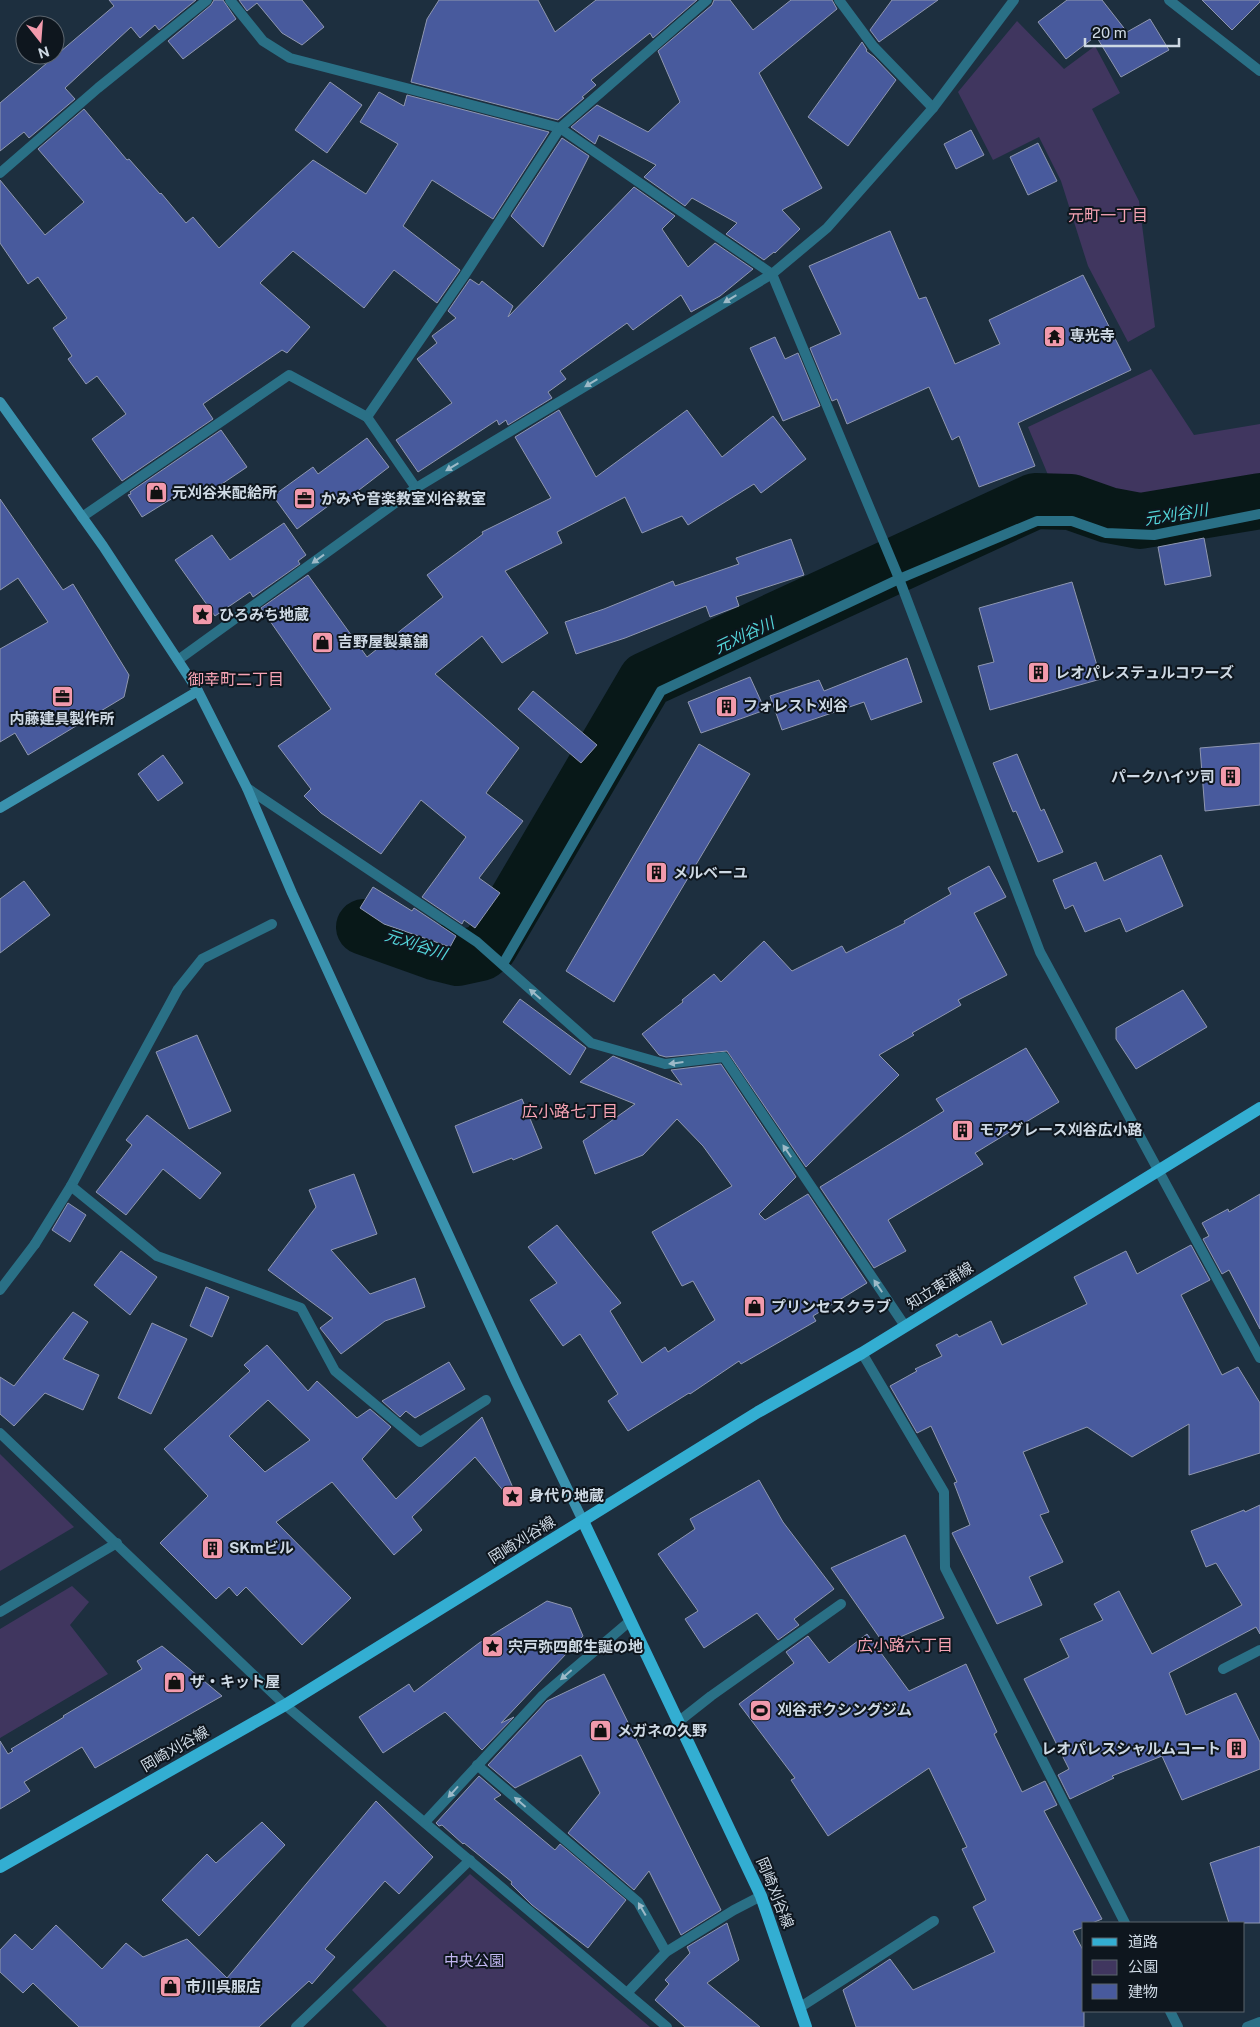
<svg xmlns="http://www.w3.org/2000/svg" width="1260" height="2027" font-family="'Public Sans','Noto Sans JP',sans-serif">
  <style>
    .green { fill: #40365f }
    .lines { fill: none; stroke-linecap: round; stroke-linejoin: round }
    .river { stroke: #081818; stroke-width: 56 }
    .building { fill: #485a9d; stroke: #8f97b0; fill-rule: evenodd }
    .lane { stroke: #2a7086; stroke-width: 10 }
    .street { stroke: #2a7086; stroke-width: 10 }
    .secondary { stroke: #3a92ae; stroke-width: 10 }
    .primary { stroke: #33aed2; stroke-width: 12 }
    .oneway { fill: #9dbac8 }
    .labels { text-anchor: middle; stroke-width: 4; stroke-linejoin: round; paint-order: stroke }
    .poi-label { font-size: 15px; font-weight: bold; fill: #ced9e4; stroke: #0e161e; text-anchor: start }
    .street-label { font-size: 15px; fill: #ced9e4; stroke: #0e161e }
    .park-label { font-size: 15px; fill: #c2b6f1; stroke: #0e161e }
    .neighbourhood-label { font-size: 16px; fill: #f6a3b4; stroke: #0e161e }
    .water-label { font-size: 16px; font-style: italic; fill: #53d4d8; stroke: #0e161e }
  </style>
  <rect width="100%" height="100%" fill="#1d2f3f"/>
  <!-- green -->
  <g class="green">
    <polygon points="1017,21 1064,69 1095,46 1120,93 1092,109 1139,201 1155,327 1128,342 1088,266 1061,181 1039,137 993,160 958,92"/>
    <polygon points="1151,369 1194,435 1260,424 1260,481 1148,499 1056,494 1028,427"/>
    <polygon points="0,1454 74,1527 0,1571"/>
    <polygon points="72,1586 89,1602 70,1625 108,1674 0,1738 0,1629"/>
    <polygon points="470,1874 650,2027 387,2027 352,1990"/>
  </g>
  <g class="lines">
    <!-- river -->
    <polyline class="river" points="364,927 434,952 458,958 481,953 490,946 646,680 1035,501 1071,502 1108,515 1140,521 1260,501"/>
  </g>
  <!-- building -->
  <g class="building">
    <polygon points="109,0 196,0 159,30 155,25 140,38 131,27 65,88 75,99 29,138 24,132 0,151 0,103 114,6"/>
    <polygon points="214,0 223,0 236,19 183,59 168,41 211,5"/>
    <polygon points="239,0 302,0 324,27 302,45 282,33 257,3 247,11"/>
    <polygon points="439,0 538,0 555,32 596,0 697,0 653,38 650,33 591,80 596,85 582,97 584,98 558,120 411,82 427,19"/>
    <polygon points="714,0 730,0 753,30 791,0 832,0 837,9 759,73 822,188 782,210 800,229 775,253 774,252 764,260 726,234 737,223 692,198 685,206 644,177 656,165 599,135 595,144 571,127 597,105 648,132 680,102 658,51 712,5"/>
    <polygon points="892,0 938,0 879,42 870,30"/>
    <polygon points="1067,0 1102,0 1127,32 1150,19 1169,50 1121,77 1096,36 1066,59 1038,22"/>
    <polygon points="1202,0 1260,0 1260,2 1232,30"/>
    <polygon points="862,42 867,50 866,51 874,57 896,80 848,146 808,117"/>
    <polygon points="330,82 362,105 327,153 295,130"/>
    <polygon points="379,92 404,106 407,95 549,132 493,219 432,180 403,226 460,270 437,303 394,270 364,308 293,251 260,283 310,327 287,353 282,350 203,404 213,419 122,481 92,439 126,414 97,376 86,384 68,359 72,356 53,328 67,318 38,277 28,284 0,243 0,180 45,235 84,202 38,149 84,109 127,160 129,159 160,194 161,193 186,223 193,217 219,248 313,160 366,194 398,144 360,122"/>
    <polygon points="971,130 984,155 956,169 944,144"/>
    <polygon points="562,138 589,156 543,247 511,216"/>
    <polygon points="1038,143 1057,181 1028,195 1010,157"/>
    <polygon points="634,187 675,216 662,229 688,267 715,243 753,269 720,296 691,312 681,295 633,330 627,323 560,371 566,379 548,392 552,398 508,425 506,420 499,425 497,420 418,472 396,440 452,403 417,359 437,343 432,336 456,318 448,311 470,279 479,285 482,281 513,306 508,317"/>
    <polygon points="890,231 919,299 926,297 955,364 1000,344 989,320 1083,275 1131,370 1018,423 1035,466 979,487 959,436 952,440 929,387 847,424 837,399 832,401 810,348 841,334 809,266"/>
    <polygon points="775,337 785,359 798,353 820,406 783,421 750,348"/>
    <polygon points="559,410 596,477 687,410 722,457 773,416 806,459 761,493 754,484 688,525 682,516 642,533 625,497 557,532 562,543 505,571 548,633 502,663 482,636 435,674 519,748 486,793 523,821 479,878 500,893 475,928 464,920 462,924 422,897 466,837 421,800 381,854 321,813 304,796 311,789 278,746 331,709 261,608 308,575 367,657 443,597 427,575 483,534 482,532 551,498 515,437"/>
    <polygon points="221,430 247,467 198,500 189,488 142,517 128,495 131,494 130,492"/>
    <polygon points="367,438 389,467 346,500 343,495 297,529 273,496 313,467 318,474"/>
    <polygon points="0,499 63,590 73,584 129,675 124,697 28,755 15,733 0,742 0,649 48,622 18,578 0,590"/>
    <polygon points="284,523 306,555 298,561 300,564 253,597 250,592 215,616 175,560 212,535 230,560"/>
    <polygon points="1204,538 1211,576 1165,585 1158,547"/>
    <polygon points="791,539 804,575 736,597 739,606 710,617 706,606 625,638 576,654 565,622 604,609 673,581 675,586 739,564 736,558"/>
    <polygon points="1072,582 1101,679 990,710 978,666 994,662 979,608"/>
    <polygon points="907,658 922,702 871,720 864,702 782,730 770,696 819,680 824,691"/>
    <polygon points="750,677 765,710 701,733 688,702"/>
    <polygon points="533,691 597,745 581,763 518,709"/>
    <polygon points="1260,743 1260,805 1205,811 1200,748"/>
    <polygon points="699,744 750,774 614,1002 566,971"/>
    <polygon points="1017,754 1041,811 1044,809 1063,852 1038,862 1016,811 1013,812 993,763"/>
    <polygon points="163,755 183,783 158,801 138,774"/>
    <polygon points="1161,855 1183,906 1126,932 1120,918 1085,932 1073,905 1065,909 1053,880 1096,862 1104,881"/>
    <polygon points="989,866 1006,897 974,913 1007,975 958,1000 961,1005 912,1033 914,1035 879,1055 899,1075 806,1167 727,1051 666,1057 659,1055 642,1034 683,1002 682,1000 714,974 721,982 764,941 792,971 842,946 846,953 905,923 904,921 951,894 948,888"/>
    <polygon points="24,881 50,915 0,953 0,899"/>
    <polygon points="373,887 412,911 414,908 456,936 450,947 384,924 360,908"/>
    <polygon points="1183,990 1207,1027 1136,1069 1116,1039 1116,1028"/>
    <polygon points="520,999 586,1048 570,1075 503,1022"/>
    <polygon points="197,1035 231,1111 189,1129 156,1052"/>
    <polygon points="1026,1048 1059,1102 975,1153 983,1164 888,1220 906,1251 874,1268 820,1187 944,1111 936,1099"/>
    <polygon points="613,1056 682,1085 671,1070 721,1064 796,1177 759,1214 765,1220 808,1194 867,1283 813,1316 816,1321 741,1364 739,1361 690,1394 689,1393 628,1431 608,1401 618,1394 580,1334 563,1346 530,1300 557,1283 528,1247 557,1225 621,1303 610,1311 642,1363 665,1347 668,1352 715,1320 693,1281 682,1286 652,1232 732,1186 703,1146 677,1119 643,1155 595,1174 583,1141 635,1104 580,1082"/>
    <polygon points="522,1099 542,1148 513,1160 512,1158 473,1173 455,1126"/>
    <polygon points="147,1115 221,1173 200,1199 163,1169 126,1215 96,1192 132,1145 126,1140"/>
    <polygon points="354,1174 377,1234 331,1250 370,1294 415,1278 425,1307 385,1321 341,1354 320,1328 333,1318 268,1270 316,1207 309,1190"/>
    <polygon points="1260,1194 1260,1329 1229,1270 1222,1274 1203,1239 1209,1236 1202,1223 1228,1209 1229,1212"/>
    <polygon points="68,1203 86,1215 70,1242 52,1230"/>
    <polygon points="1191,1245 1210,1280 1181,1295 1222,1375 1238,1367 1260,1403 1260,1453 1189,1475 1189,1424 1132,1457 1087,1427 1023,1452 1049,1512 1040,1515 1063,1562 1029,1577 1042,1605 997,1624 952,1533 970,1525 954,1483 957,1482 931,1426 917,1433 890,1386 917,1371 915,1369 942,1356 936,1345 957,1334 959,1337 991,1321 1002,1345 1087,1304 1074,1277 1126,1251 1137,1274"/>
    <polygon points="121,1251 157,1277 130,1315 94,1285"/>
    <polygon points="206,1287 229,1297 212,1337 190,1326"/>
    <polygon points="73,1312 88,1322 63,1359 99,1375 83,1410 45,1393 14,1426 0,1414 0,1377 14,1386"/>
    <polygon points="152,1323 187,1339 151,1414 118,1398"/>
    <path d="M267,1345L308,1391L317,1381L357,1418L370,1409L391,1427L362,1459L396,1499L482,1417L517,1497L511,1500L475,1457L412,1517L422,1530L394,1555L332,1482L276,1522L351,1598L302,1645L246,1587L237,1596L229,1587L216,1599L160,1543L208,1496L164,1449L250,1371L244,1365ZM268,1400L310,1440L265,1472L229,1436Z"/>
    <polygon points="449,1362 465,1389 415,1418 406,1411 400,1417 382,1401"/>
    <polygon points="759,1480 783,1522 834,1589 794,1619 799,1625 778,1640 757,1613 704,1648 685,1619 698,1611 658,1554 695,1529 690,1519"/>
    <polygon points="1260,1505 1260,1634 1256,1627 1169,1673 1186,1715 1236,1693 1260,1742 1260,1769 1182,1800 1162,1756 1112,1776 1114,1778 1070,1799 1058,1775 1069,1769 1024,1679 1069,1657 1060,1639 1103,1620 1094,1604 1119,1591 1152,1654 1242,1605 1216,1563 1206,1567 1191,1531 1244,1510 1245,1512"/>
    <polygon points="905,1535 944,1618 884,1644 831,1568"/>
    <polygon points="547,1601 571,1608 583,1636 501,1723 514,1717 482,1750 445,1712 383,1753 359,1717 409,1684 414,1692 479,1643"/>
    <polygon points="867,1634 909,1691 966,1664 997,1732 994,1734 1022,1792 1045,1781 1057,1805 1044,1811 1102,1919 1092,1923 1084,1923 1084,1927 1073,1931 1084,1952 1084,2027 856,2027 843,1990 890,1959 913,1990 995,1952 973,1907 986,1900 962,1849 967,1847 929,1768 828,1836 791,1780 795,1778 739,1704 794,1663 786,1652 808,1636 829,1663"/>
    <polygon points="162,1646 222,1696 95,1768 82,1747 24,1782 30,1791 0,1809 0,1741 8,1754 13,1751 11,1749 64,1717 63,1716 142,1669 137,1661"/>
    <polygon points="604,1674 721,1910 681,1935 649,1871 634,1890 568,1833 600,1793 581,1755 515,1788 488,1765 547,1701"/>
    <polygon points="479,1776 501,1795 494,1799 555,1850 560,1844 626,1900 588,1948 532,1905 511,1884 512,1882 464,1843 463,1844 442,1825 439,1826 436,1823"/>
    <polygon points="376,1801 433,1857 399,1894 385,1881 325,1949 335,1957 312,1984 309,1981 259,2027 79,2027 33,1983 23,1993 0,1972 0,1950 15,1934 32,1950 56,1925 102,1969 126,1943 143,1957 187,1939 227,1978"/>
    <polygon points="262,1822 285,1845 199,1936 162,1900 207,1854 216,1863"/>
    <polygon points="1260,1846 1260,1923 1229,1923 1210,1863"/>
    <polygon points="727,1923 739,1960 707,1983 760,2027 685,2027 655,2000 669,1984 665,1980 690,1953 687,1947"/>
  </g>
  <g class="lines">
    <!-- lane -->
    <g class="lane">
      <polyline points="839,0 873,46 933,108"/>
      <polyline points="71,1186 178,989 202,959 272,924"/>
      <polyline points="35,1244 71,1186 157,1256 301,1308 335,1371 420,1442 486,1400"/>
      <polyline points="0,1612 117,1543"/>
      <polyline points="678,1722 711,1696 841,1604"/>
    </g>
    <!-- street -->
    <g class="street">
      <polyline points="230,0 263,41 290,58 560,128 772,274 898,576 1040,952 1260,1358"/>
      <polyline points="1169,0 1260,71"/>
      <polyline points="0,173 98,88 207,0"/>
      <polyline points="416,488 367,417 464,276 560,128 707,0"/>
      <polyline points="82,517 289,375 367,417"/>
      <polyline points="178,660 416,488 772,274 827,228 933,108 1014,0"/>
      <polyline points="247,788 477,942 591,1043 665,1064 724,1057 905,1326"/>
      <polyline points="503,964 661,691 899,579 1037,521 1072,521 1106,533 1154,535 1260,514"/>
      <polyline points="0,1290 35,1244"/>
      <polyline points="862,1353 944,1492 945,1568 1125,1923"/>
      <polyline points="0,1433 285,1705 667,2027"/>
      <polyline points="1223,1669 1260,1650"/>
      <polyline points="477,1765 638,1902 666,1952"/>
      <polyline points="425,1822 543,1695 630,1621"/>
      <polyline points="628,1992 666,1952 734,1910 761,1896"/>
      <polyline points="799,2008 934,1921"/>
      <polyline points="1170,2011 1178,2027"/>
      <polyline points="296,2027 470,1860"/>
      <polyline points="1247,2027 1260,2022"/>
    </g>
    <!-- secondary -->
    <g class="secondary">
      <polyline points="0,402 103,546 198,691 247,788 292,893 516,1382 583,1521"/>
      <polyline points="0,808 198,691"/>
    </g>
    <!-- primary -->
    <g class="primary">
      <polyline points="583,1521 761,1896 806,2027"/>
      <polyline points="0,1867 285,1705 758,1412 862,1353 1260,1108"/>
    </g>
  </g>
  <!-- one-way arrows -->
  <defs><path id="oneway-solid" d="M-6-.8H1V-3.2L6.5 0L1 3.2V.8H-6Z" transform="scale(1.25)"/></defs>
  <g class="oneway">
    <use href="#oneway-solid" transform="translate(730 299) rotate(149)"/>
    <use href="#oneway-solid" transform="translate(591 383) rotate(149)"/>
    <use href="#oneway-solid" transform="translate(452 467) rotate(149)"/>
    <use href="#oneway-solid" transform="translate(318 559) rotate(144)"/>
    <use href="#oneway-solid" transform="translate(535 994) rotate(-139)"/>
    <use href="#oneway-solid" transform="translate(676 1063) rotate(173)"/>
    <use href="#oneway-solid" transform="translate(787 1151) rotate(-124)"/>
    <use href="#oneway-solid" transform="translate(878 1286) rotate(-124)"/>
    <use href="#oneway-solid" transform="translate(566 1675) rotate(139)"/>
    <use href="#oneway-solid" transform="translate(453 1792) rotate(132)"/>
    <use href="#oneway-solid" transform="translate(520 1802) rotate(-139)"/>
    <use href="#oneway-solid" transform="translate(642 1909) rotate(-120)"/>
  </g>
  <!-- icons -->
  <defs>
    <symbol id="temple-square" viewBox="-11 -11 22 22"><rect x="-9" y="-9" width="18" height="18" rx="4" fill="#f29aac" stroke="#0e161e"/><path d="M0-6L5-2H3V0L6.5 2.5H4V6H1.5V3h-3V6H-4V2.5H-6.5L-3 0V-2H-5Z" fill="#111"/></symbol>
    <symbol id="shop-square" viewBox="-11 -11 22 22"><rect x="-9" y="-9" width="18" height="18" rx="4" fill="#f29aac" stroke="#0e161e"/><path d="M-5-2.5h2.3a2.7 3.5 0 0 1 5.4 0H5L5.5 6h-11ZM-1.5-2.5h3a1.5 2.3 0 0 0-3 0Z" fill="#111"/></symbol>
    <symbol id="office-square" viewBox="-11 -11 22 22"><rect x="-9" y="-9" width="18" height="18" rx="4" fill="#f29aac" stroke="#0e161e"/><path d="M-6-3h4V-5.5h4V-3h4V5H-6ZM-1-4.5V-3h2v-1.5ZM-6 0V1H6V0Z" fill="#111"/></symbol>
    <symbol id="sight-square" viewBox="-11 -11 22 22"><rect x="-9" y="-9" width="18" height="18" rx="4" fill="#f29aac" stroke="#0e161e"/><path d="M0-6L1.8-2.2L6-1.7L2.9 1.2L3.7 5.4L0 3.3L-3.7 5.4L-2.9 1.2L-6-1.7L-1.8-2.2Z" fill="#111"/></symbol>
    <symbol id="building-square" viewBox="-11 -11 22 22"><rect x="-9" y="-9" width="18" height="18" rx="4" fill="#f29aac" stroke="#0e161e"/><path d="M-4-6H4V6H1V3H-1V6H-4ZM-2.5-4.3h1.7v1.8h-1.7ZM.8-4.3h1.7v1.8H.8ZM-2.5-1h1.7V.8h-1.7ZM.8-1h1.7V.8H.8Z" fill="#111"/></symbol>
    <symbol id="stadium-square" viewBox="-11 -11 22 22"><rect x="-9" y="-9" width="18" height="18" rx="4" fill="#f29aac" stroke="#0e161e"/><path d="M0-5a6.5 5 0 1 0 0 10a6.5 5 0 1 0 0-10ZM-3.5-1.8h7v3.6h-7Z" fill="#111"/></symbol>
  </defs>
  <g fill-rule="evenodd">
    <use href="#temple-square" x="1042" y="324" width="25" height="25"/>
    <use href="#shop-square" x="144" y="480" width="25" height="25"/>
    <use href="#office-square" x="292" y="486" width="25" height="25"/>
    <use href="#sight-square" x="190" y="602" width="25" height="25"/>
    <use href="#shop-square" x="310" y="630" width="25" height="25"/>
    <use href="#building-square" x="1026" y="660" width="25" height="25"/>
    <use href="#office-square" x="50" y="684" width="25" height="25"/>
    <use href="#building-square" x="714" y="694" width="25" height="25"/>
    <use href="#building-square" x="1218" y="764" width="25" height="25"/>
    <use href="#building-square" x="644" y="860" width="25" height="25"/>
    <use href="#building-square" x="950" y="1118" width="25" height="25"/>
    <use href="#shop-square" x="742" y="1294" width="25" height="25"/>
    <use href="#sight-square" x="500" y="1484" width="25" height="25"/>
    <use href="#building-square" x="200" y="1536" width="25" height="25"/>
    <use href="#sight-square" x="480" y="1634" width="25" height="25"/>
    <use href="#shop-square" x="162" y="1670" width="25" height="25"/>
    <use href="#stadium-square" x="748" y="1698" width="25" height="25"/>
    <use href="#shop-square" x="588" y="1718" width="25" height="25"/>
    <use href="#building-square" x="1224" y="1736" width="25" height="25"/>
    <use href="#shop-square" x="158" y="1974" width="25" height="25"/>
  </g>
  <g class="labels">
    <!-- poi labels -->
    <g class="poi-label">
      <text x="1070" y="341">専光寺</text>
      <text x="172" y="498">元刈谷米配給所</text>
      <text x="321" y="504">かみや音楽教室刈谷教室</text>
      <text x="219" y="620">ひろみち地蔵</text>
      <text x="338" y="647">吉野屋製菓舗</text>
      <text x="1055" y="678">レオパレステュルコワーズ</text>
      <text x="743" y="711">フォレスト刈谷</text>
      <text x="62" y="724" text-anchor="middle">内藤建具製作所</text>
      <text x="1215" y="782" text-anchor="end">パークハイツ司</text>
      <text x="673" y="878">メルベーユ</text>
      <text x="979" y="1135">モアグレース刈谷広小路</text>
      <text x="771" y="1312">プリンセスクラブ</text>
      <text x="529" y="1501">身代り地蔵</text>
      <text x="229" y="1553">SKmビル</text>
      <text x="508" y="1652">宍戸弥四郎生誕の地</text>
      <text x="190" y="1687">ザ・キット屋</text>
      <text x="777" y="1715">刈谷ボクシングジム</text>
      <text x="617" y="1736">メガネの久野</text>
      <text x="1221" y="1754" text-anchor="end">レオパレスシャルムコート</text>
      <text x="186" y="1992">市川呉服店</text>
    </g>
    <!-- street labels -->
    <g class="street-label">
      <text transform="translate(940 1286) rotate(-32)" y="5">知立東浦線</text>
      <text transform="translate(522 1540) rotate(-32)" y="5">岡崎刈谷線</text>
      <text transform="translate(175 1749) rotate(-30)" y="5">岡崎刈谷線</text>
      <text transform="translate(775 1893) rotate(68)" y="5">岡崎刈谷線</text>
    </g>
    <!-- park labels -->
    <g class="park-label">
      <text x="474" y="1966">中央公園</text>
    </g>
    <!-- neighbourhood labels -->
    <g class="neighbourhood-label">
      <text x="1108" y="221">元町一丁目</text>
      <text x="236" y="685">御幸町二丁目</text>
      <text x="570" y="1117">広小路七丁目</text>
      <text x="905" y="1651">広小路六丁目</text>
    </g>
    <!-- water labels -->
    <g class="water-label">
      <text transform="translate(1176 514) rotate(-9)" y="6">元刈谷川</text>
      <text transform="translate(744 635) rotate(-25)" y="6">元刈谷川</text>
      <text transform="translate(416 944) rotate(18)" y="6">元刈谷川</text>
    </g>
  </g>
  <!-- legend -->
  <rect x="1082" y="1922" width="162" height="90" fill="#0e161e" stroke="#5b646d"/>
  <rect x="1092" y="1938" width="25" height="8" fill="#33aed2" stroke="#5b646d"/>
  <text x="1128" y="1947" font-size="15" fill="#ced9e4">道路</text>
  <rect x="1092" y="1960" width="25" height="15" fill="#40365f" stroke="#5b646d"/>
  <text x="1128" y="1972" font-size="15" fill="#ced9e4">公園</text>
  <rect x="1092" y="1984" width="25" height="15" fill="#485a9d" stroke="#5b646d"/>
  <text x="1128" y="1997" font-size="15" fill="#ced9e4">建物</text>
  <!-- north arrow -->
  <g transform="translate(40 40) rotate(163)"><circle r="24" fill="#0e161e" stroke="#5b646d"/>
  <path d="M0-4L9 19L0 12L-9 19Z" fill="#f29aac"/>
  <text y="-8" font-size="14" font-weight="bold" text-anchor="middle" fill="#ced9e4">N</text>
  </g>
  <!-- scale -->
  <path d="M1085 38v8h94v-8" fill="none" stroke="#ced9e4" stroke-width="2.5"/>
  <text x="1092" y="38" font-size="15" fill="#ced9e4" stroke="#0e161e" stroke-width="4" paint-order="stroke">20 m</text>
</svg>
